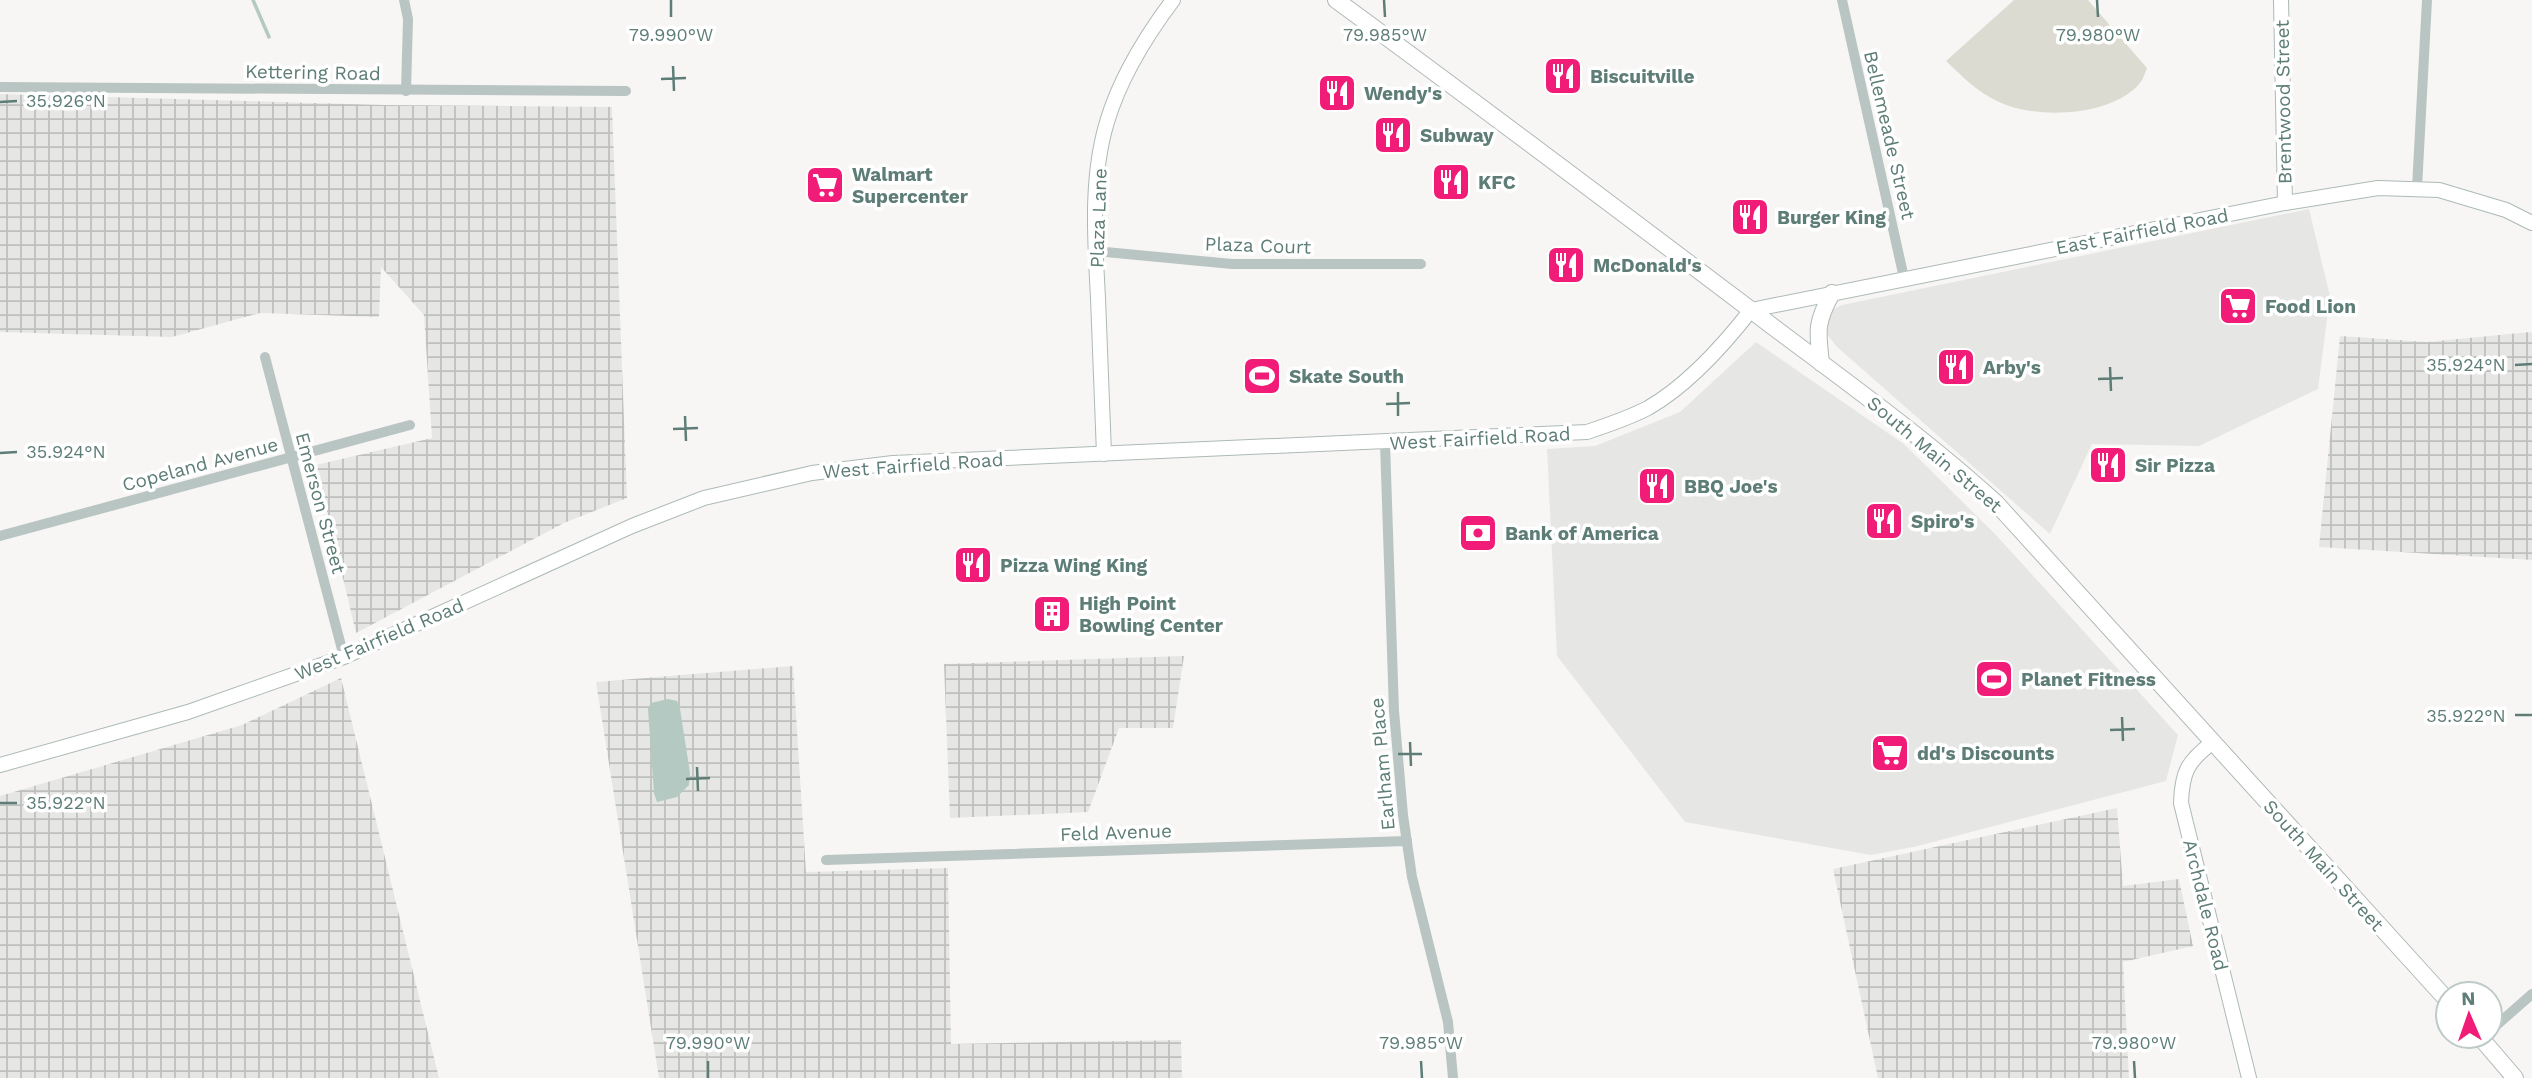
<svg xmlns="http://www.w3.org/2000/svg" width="2532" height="1078" font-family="'Work Sans',sans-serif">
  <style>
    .built { fill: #e6e7e5 }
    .industrial { fill: url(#industrial-grid) }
    .pitch { fill: #dcdbd1 }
    .water { fill: #b4c9c1 }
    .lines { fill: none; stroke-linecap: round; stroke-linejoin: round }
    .stream { stroke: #b4c9c1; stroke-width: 3.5 }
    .secondary-casing { stroke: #acbab7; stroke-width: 16 }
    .primary-casing { stroke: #aebab7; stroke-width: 18 }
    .street { stroke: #b9c5c2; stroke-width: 10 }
    .secondary { stroke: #fff; stroke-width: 14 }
    .primary { stroke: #fff; stroke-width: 16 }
    .ticks { fill: none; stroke: #5d7d76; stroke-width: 2.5 }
    .labels { text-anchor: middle; stroke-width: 7; stroke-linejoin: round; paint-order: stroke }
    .street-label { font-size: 19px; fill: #5d7d76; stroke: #fff }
    .poi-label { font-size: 19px; font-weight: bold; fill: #5d7d76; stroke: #fff; text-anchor: start }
    .ticks-label { font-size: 18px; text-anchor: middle; fill: #5d7d76; stroke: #fff; stroke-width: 7; stroke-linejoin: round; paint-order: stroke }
  </style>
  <defs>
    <pattern id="industrial-grid" width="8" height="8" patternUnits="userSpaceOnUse" patternTransform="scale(1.75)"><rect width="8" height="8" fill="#e6e7e5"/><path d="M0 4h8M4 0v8" fill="none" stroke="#bec0be"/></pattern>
  </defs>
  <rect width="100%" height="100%" fill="#f8f6f5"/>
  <!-- built -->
  <g class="built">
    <polygon points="2309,209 2330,296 2318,389 2199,446 2092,444 2050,534 1837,347 1826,333 1824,320 1830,311 1842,305"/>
    <polygon points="1756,342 1904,444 1996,535 2178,735 2166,781 1918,846 1871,855 1685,822 1557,656 1547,449 1595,446 1680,412"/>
  </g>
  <!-- industrial -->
  <g class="industrial">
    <polygon points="0,94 385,105 612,107 627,498 564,523 356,633 316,465 432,438 424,315 381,267 379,317 260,313 172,337 0,332"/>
    <polygon points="2530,332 2532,333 2532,560 2319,547 2340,336 2427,342"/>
    <polygon points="1184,656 1173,728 1119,728 1088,812 950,818 944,664"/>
    <polygon points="793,666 806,872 948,868 951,1044 1181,1040 1182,1078 659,1078 596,682"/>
    <polygon points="341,678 439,1078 0,1078 0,796 242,725"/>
    <polygon points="2117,808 2123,886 2179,879 2193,946 2123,962 2129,1078 1878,1078 1833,869"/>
  </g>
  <!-- pitch -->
  <path class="pitch" d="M2014,0H2088L2147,68C2145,73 2143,79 2140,83C2112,117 2034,120 1997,101C1977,92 1962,76 1946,61Z"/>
  <!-- water -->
  <polygon class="water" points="668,699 677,701 680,709 690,773 689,785 677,797 657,802 654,793 648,709 651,703"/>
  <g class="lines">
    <!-- stream -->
    <polyline class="stream" points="253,0 269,37"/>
    <defs>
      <g id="secondary">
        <polyline points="2281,0 2285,203"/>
        <path d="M1104,454C1102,402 1100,350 1098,298C1095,241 1090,178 1107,122C1120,78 1146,36 1173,0"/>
        <path d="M2213,742C2188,761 2182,771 2181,803L2249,1078"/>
        <path d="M0,765L188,712L344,657L632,526L704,498L812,473L893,463L1587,432C1608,425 1629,418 1648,408C1688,385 1723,346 1751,310L2285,203L2378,188L2439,190L2506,210L2532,223"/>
      </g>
      <g id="primary">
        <path d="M1336,0C1473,100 1608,202 1743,304C1828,369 1917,431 1996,503L2448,1001"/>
        <path d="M1821,363C1817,330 1816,322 1832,293"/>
        <polyline points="2479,1036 2515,1078"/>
      </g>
    </defs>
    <!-- secondary casing -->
    <use href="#secondary" class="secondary-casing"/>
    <!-- primary casing -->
    <use href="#primary" class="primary-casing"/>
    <!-- street -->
    <g class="street">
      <polyline points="404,0 408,19 406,91"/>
      <polyline points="1842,0 1904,278"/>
      <polyline points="0,87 626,91"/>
      <polyline points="2417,188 2427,0"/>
      <polyline points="1095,251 1232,264 1421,264"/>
      <polyline points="265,357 344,657"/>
      <polyline points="1385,443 1394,711 1403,815 1412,877 1448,1022 1453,1078"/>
      <polyline points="0,536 410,425"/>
      <polyline points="826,860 1407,841"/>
      <polyline points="2490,1031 2532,994"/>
    </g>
    <!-- secondary -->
    <use href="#secondary" class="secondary"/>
    <!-- primary -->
    <use href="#primary" class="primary"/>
  </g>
  <!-- ticks -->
  <path class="ticks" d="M671,0V17M1384,0L1385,17M2097,0L2098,17M673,66L674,91M661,79L686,78M0,102L17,101M2515,365L2532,364M2110,367L2111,391M2098,379L2123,378M1398,392V416M1386,404L1410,403M685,416L686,441M673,429L698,428M0,453L17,452M2515,715H2532M2122,717L2123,741M2110,730L2135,729M1410,742L1411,766M1398,754H1422M697,767L698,791M686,779L710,778M0,803H17M708,1061V1078M1421,1061L1422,1078M2134,1061L2135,1078"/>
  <!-- icons -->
  <defs>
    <symbol id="restaurant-square" viewBox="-11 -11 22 22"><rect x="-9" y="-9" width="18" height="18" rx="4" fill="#f11c77" stroke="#fff"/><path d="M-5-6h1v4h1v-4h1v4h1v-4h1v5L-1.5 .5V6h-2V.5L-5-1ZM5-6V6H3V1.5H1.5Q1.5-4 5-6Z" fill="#fff"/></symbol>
    <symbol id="supermarket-square" viewBox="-11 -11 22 22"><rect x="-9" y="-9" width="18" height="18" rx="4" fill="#f11c77" stroke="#fff"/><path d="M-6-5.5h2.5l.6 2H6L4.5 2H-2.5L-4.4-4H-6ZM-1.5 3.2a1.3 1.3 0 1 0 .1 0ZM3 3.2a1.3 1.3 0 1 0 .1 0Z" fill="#fff"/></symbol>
    <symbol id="stadium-square" viewBox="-11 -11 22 22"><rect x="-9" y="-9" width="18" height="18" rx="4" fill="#f11c77" stroke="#fff"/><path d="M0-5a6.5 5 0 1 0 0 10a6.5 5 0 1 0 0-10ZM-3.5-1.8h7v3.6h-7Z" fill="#fff"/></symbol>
    <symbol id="bank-square" viewBox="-11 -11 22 22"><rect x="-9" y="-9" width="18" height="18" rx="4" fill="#f11c77" stroke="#fff"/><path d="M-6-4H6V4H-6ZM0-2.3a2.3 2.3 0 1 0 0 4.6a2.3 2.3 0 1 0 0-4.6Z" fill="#fff"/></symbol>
    <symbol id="building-square" viewBox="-11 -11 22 22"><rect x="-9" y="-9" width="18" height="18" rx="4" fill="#f11c77" stroke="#fff"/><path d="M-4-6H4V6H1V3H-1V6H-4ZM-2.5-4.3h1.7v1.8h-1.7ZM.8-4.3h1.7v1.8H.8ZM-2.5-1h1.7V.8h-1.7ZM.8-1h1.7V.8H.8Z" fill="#fff"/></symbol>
  </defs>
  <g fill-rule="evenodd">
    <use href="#restaurant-square" x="1541" y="54" width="44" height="44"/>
    <use href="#restaurant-square" x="1315" y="71" width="44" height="44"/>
    <use href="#restaurant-square" x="1371" y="113" width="44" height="44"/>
    <use href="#restaurant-square" x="1429" y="160" width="44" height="44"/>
    <use href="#supermarket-square" x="803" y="163" width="44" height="44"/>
    <use href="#restaurant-square" x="1728" y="195" width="44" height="44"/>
    <use href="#restaurant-square" x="1544" y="243" width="44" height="44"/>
    <use href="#supermarket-square" x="2216" y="284" width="44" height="44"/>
    <use href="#restaurant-square" x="1934" y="345" width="44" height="44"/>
    <use href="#stadium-square" x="1240" y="354" width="44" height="44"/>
    <use href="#restaurant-square" x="2086" y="443" width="44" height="44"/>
    <use href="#restaurant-square" x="1635" y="464" width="44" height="44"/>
    <use href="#restaurant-square" x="1862" y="499" width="44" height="44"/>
    <use href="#bank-square" x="1456" y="511" width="44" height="44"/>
    <use href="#restaurant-square" x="951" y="543" width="44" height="44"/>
    <use href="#building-square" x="1030" y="592" width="44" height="44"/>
    <use href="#stadium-square" x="1972" y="657" width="44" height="44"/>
    <use href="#supermarket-square" x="1868" y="731" width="44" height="44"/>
  </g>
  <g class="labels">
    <!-- street labels -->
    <g class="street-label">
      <text transform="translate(313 72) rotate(1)" y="7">Kettering Road</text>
      <text transform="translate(2283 102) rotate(-91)" y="7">Brentwood Street</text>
      <text transform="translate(1890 135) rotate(77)" y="7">Bellemeade Street</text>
      <text transform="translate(1098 218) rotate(-88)" y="7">Plaza Lane</text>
      <text transform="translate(2142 231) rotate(-11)" y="7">East Fairfield Road</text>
      <text transform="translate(1258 245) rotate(2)" y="7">Plaza Court</text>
      <text transform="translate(1480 438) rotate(-3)" y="7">West Fairfield Road</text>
      <text transform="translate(1935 454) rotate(40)" y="7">South Main Street</text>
      <text transform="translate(200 464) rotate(-15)" y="7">Copeland Avenue</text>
      <text transform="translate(913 465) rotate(-4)" y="7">West Fairfield Road</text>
      <text transform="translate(321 503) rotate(75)" y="7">Emerson Street</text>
      <text transform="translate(379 639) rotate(-23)" y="7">West Fairfield Road</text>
      <text transform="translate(1382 764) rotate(-95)" y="7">Earlham Place</text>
      <text transform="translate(1116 832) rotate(-2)" y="7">Feld Avenue</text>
      <text transform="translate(2324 865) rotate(48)" y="7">South Main Street</text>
      <text transform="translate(2206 905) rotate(76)" y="7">Archdale Road</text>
    </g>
    <!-- poi labels -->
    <g class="poi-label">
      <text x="1590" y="83">Biscuitville</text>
      <text x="1364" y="100">Wendy's</text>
      <text x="1420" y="142">Subway</text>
      <text x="852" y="181">Walmart<tspan x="852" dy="22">Supercenter</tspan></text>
      <text x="1478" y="189">KFC</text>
      <text x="1777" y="224">Burger King</text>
      <text x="1593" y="272">McDonald's</text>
      <text x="2265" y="313">Food Lion</text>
      <text x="1983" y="374">Arby's</text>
      <text x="1289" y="383">Skate South</text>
      <text x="2135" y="472">Sir Pizza</text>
      <text x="1684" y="493">BBQ Joe's</text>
      <text x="1911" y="528">Spiro's</text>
      <text x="1505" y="540">Bank of America</text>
      <text x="1000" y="572">Pizza Wing King</text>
      <text x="1079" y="610">High Point<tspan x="1079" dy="22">Bowling Center</tspan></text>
      <text x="2021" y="686">Planet Fitness</text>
      <text x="1917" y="760">dd's Discounts</text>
    </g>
  </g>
  <g class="ticks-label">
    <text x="671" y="41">79.990°W</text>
    <text x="1385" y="41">79.985°W</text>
    <text x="2098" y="41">79.980°W</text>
    <text x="66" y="107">35.926°N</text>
    <text x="2466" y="371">35.924°N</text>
    <text x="66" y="458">35.924°N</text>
    <text x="2466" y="722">35.922°N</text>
    <text x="66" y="809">35.922°N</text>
    <text x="708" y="1049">79.990°W</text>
    <text x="1421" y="1049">79.985°W</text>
    <text x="2134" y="1049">79.980°W</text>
  </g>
  <!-- north arrow -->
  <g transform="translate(2469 1015) rotate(358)"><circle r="33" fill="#ffffff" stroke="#becbc8" stroke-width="2"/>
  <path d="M0-5L12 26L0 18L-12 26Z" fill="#f11c77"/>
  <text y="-10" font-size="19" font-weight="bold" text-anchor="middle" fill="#5d7d76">N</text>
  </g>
</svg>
